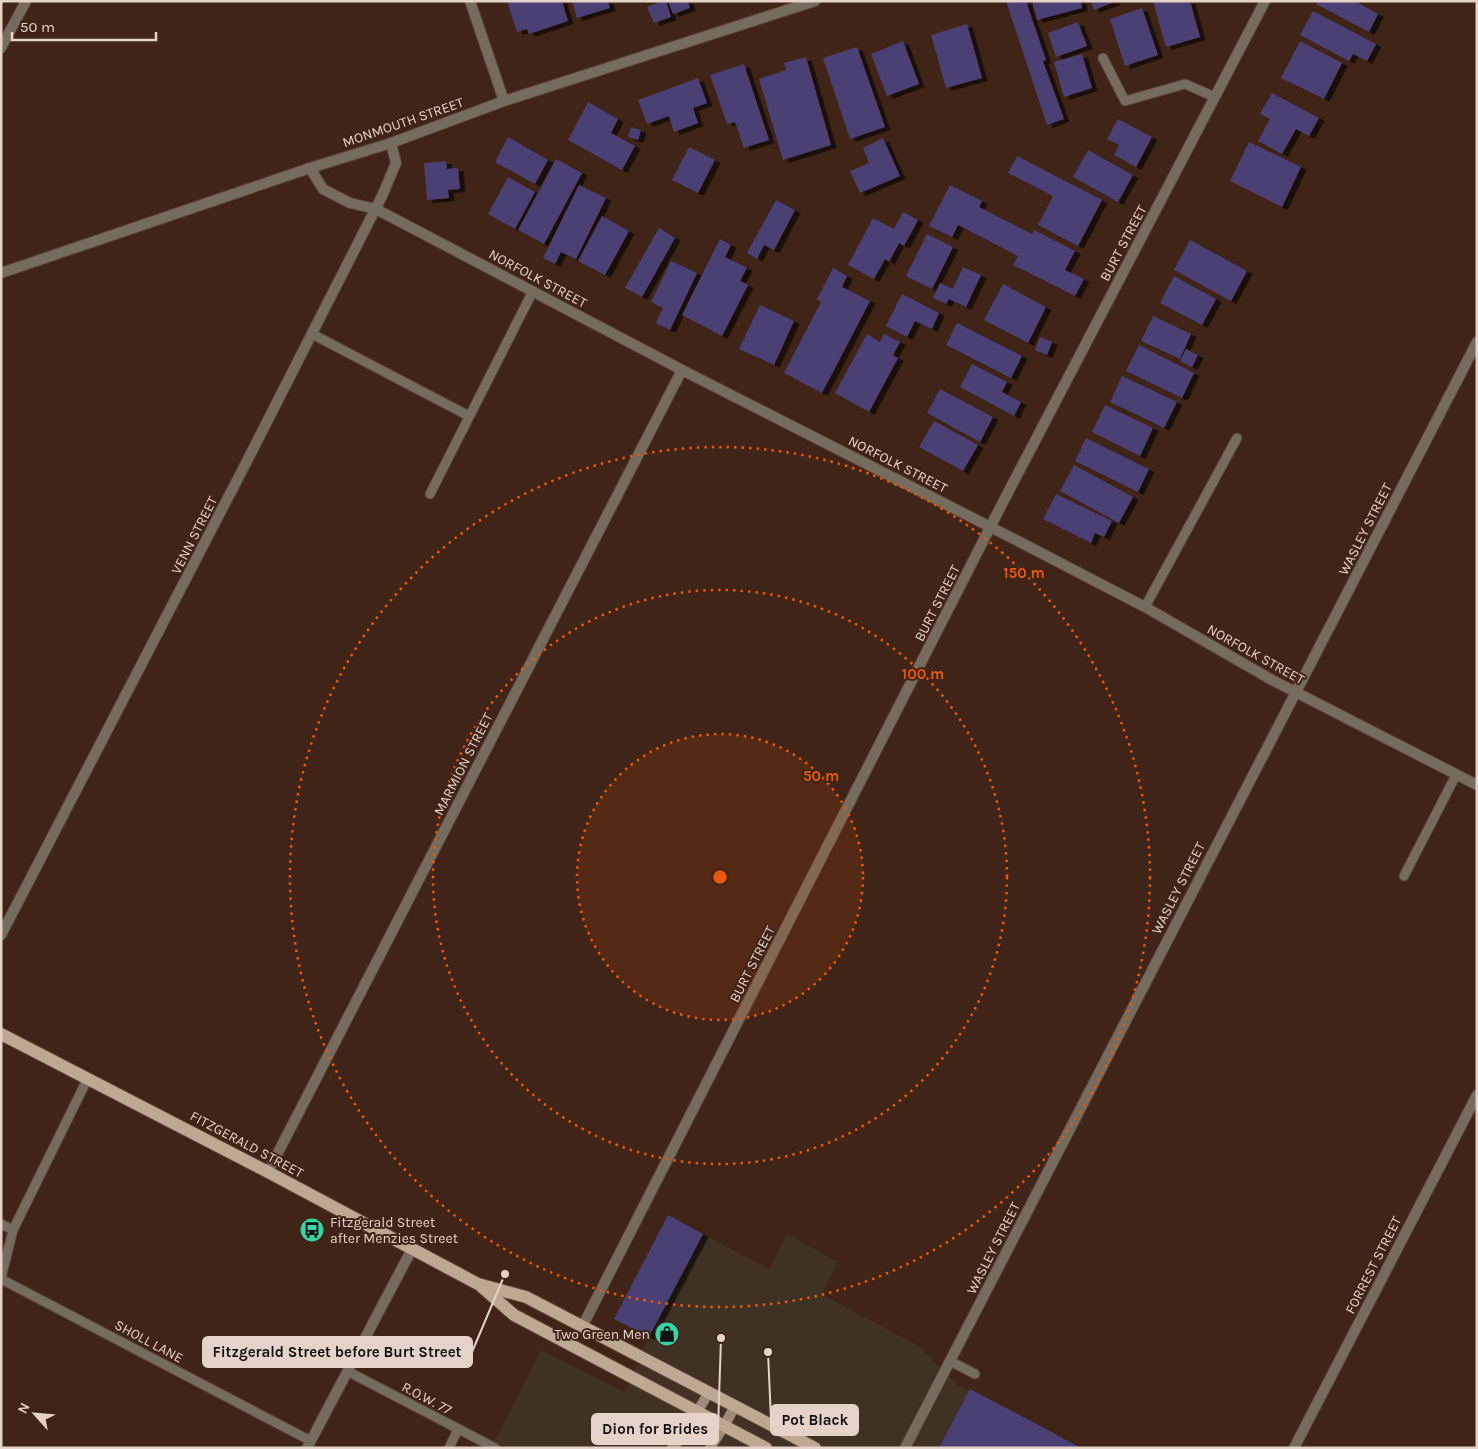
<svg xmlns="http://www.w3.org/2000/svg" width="1478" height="1449" font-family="Karla,sans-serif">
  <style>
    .commercial { fill: #3f3124 }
    .building { fill: #4c3f73; filter: url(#shadow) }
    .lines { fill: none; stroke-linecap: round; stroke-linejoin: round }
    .service-casing { stroke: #5a4033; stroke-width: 11 }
    .minor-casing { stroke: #5a4033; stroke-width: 12 }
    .secondary-casing { stroke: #5a4033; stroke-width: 12 }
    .primary-casing { stroke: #5a4033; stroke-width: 14 }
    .service { stroke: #756b5f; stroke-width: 9 }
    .minor { stroke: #756b5f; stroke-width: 10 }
    .secondary { stroke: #9e8d7b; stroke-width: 10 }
    .primary { stroke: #bda891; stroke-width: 12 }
    .ring { fill: none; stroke: #e8590c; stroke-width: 2.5; stroke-dasharray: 2.5 5 }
    .labels { text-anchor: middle; stroke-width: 4; stroke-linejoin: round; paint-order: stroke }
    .street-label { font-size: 14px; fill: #e5d2c9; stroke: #402417 }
    .poi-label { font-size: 14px; fill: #e5d2c9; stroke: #402417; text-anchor: start }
    .centre { fill: #e8590c; stroke: #402417; stroke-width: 2.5 }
    .ring-label { font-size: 15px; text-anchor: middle; font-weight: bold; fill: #e8590c; stroke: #402417; stroke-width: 4; stroke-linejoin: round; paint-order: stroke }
    .leader { fill: none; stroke: #e5d2c9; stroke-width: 2 }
    .callout-dot { fill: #e5d2c9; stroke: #402417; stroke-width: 2 }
    .callout { fill: #e5d2c9; stroke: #e5d2c9; stroke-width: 2 }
    .callout-label { font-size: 15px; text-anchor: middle; font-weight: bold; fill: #111 }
  </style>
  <defs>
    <filter id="shadow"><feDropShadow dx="5.5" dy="3" stdDeviation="0" flood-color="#0009"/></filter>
  </defs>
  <rect width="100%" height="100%" fill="#402417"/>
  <!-- commercial -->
  <polygon class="commercial" points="703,1234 769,1269 787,1234 838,1262 822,1295 919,1346 957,1385 1079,1448 484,1448 495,1440 541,1350 625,1392 649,1337"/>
  <!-- building -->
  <g class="building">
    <polygon points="507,1 562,1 568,21 529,34 527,29 517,32"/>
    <polygon points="572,1 608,1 610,8 577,18"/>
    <polygon points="662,1 666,1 671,17 654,23 647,7"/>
    <polygon points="668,1 688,1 690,8 673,14"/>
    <polygon points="1006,1 1017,1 1017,3 1026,1 1046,60 1043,61 1064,119 1047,125"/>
    <polygon points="1032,1 1081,1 1082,8 1037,20"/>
    <polygon points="1091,1 1117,1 1094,10"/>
    <polygon points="1153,1 1190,1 1200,37 1166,47"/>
    <polygon points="1317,1 1355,1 1378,14 1369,32 1316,4"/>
    <polygon points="1142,8 1158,55 1125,66 1110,19"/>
    <polygon points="1313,11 1376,44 1367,61 1353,54 1349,61 1300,35"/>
    <polygon points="1078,22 1087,46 1056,57 1048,33"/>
    <polygon points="967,24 982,78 946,88 931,35"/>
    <polygon points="903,41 919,84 887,96 871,54"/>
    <polygon points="1300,41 1342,63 1324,99 1281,78"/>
    <polygon points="857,47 885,127 850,139 823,58"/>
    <polygon points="1082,54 1092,88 1064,97 1054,62"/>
    <polygon points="806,57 831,145 783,160 759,79 786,70 784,63"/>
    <polygon points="744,64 769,140 744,148 735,122 727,124 710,75"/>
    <polygon points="698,78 707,103 693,108 698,123 674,132 669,116 647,124 638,100"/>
    <polygon points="1272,93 1319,118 1309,136 1296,129 1282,154 1258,141 1270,119 1260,114"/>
    <polygon points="588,102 618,119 611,133 635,146 622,170 568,140"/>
    <polygon points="1118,119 1152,137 1136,167 1114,155 1119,145 1107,139"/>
    <polygon points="631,127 641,130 638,140 628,137"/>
    <polygon points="508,137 548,160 535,184 495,162"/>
    <polygon points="883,138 900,176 860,193 850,171 869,163 863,148"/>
    <polygon points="1249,142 1301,167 1282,207 1230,181"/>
    <polygon points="689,147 715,160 698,193 672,180"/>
    <polygon points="1088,150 1133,175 1118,202 1073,177"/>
    <polygon points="1017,156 1102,200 1078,246 1038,225 1053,196 1008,173"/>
    <polygon points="556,159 582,173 544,244 518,230"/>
    <polygon points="446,161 447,169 458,168 460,189 448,190 449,198 427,200 424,163"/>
    <polygon points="508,177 535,192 515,229 488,214"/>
    <polygon points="579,185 606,198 576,259 561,252 555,264 543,258"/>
    <polygon points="950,185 982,201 979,207 1032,234 1034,230 1075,251 1065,270 1084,279 1075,296 1013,265 1018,256 958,225 952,237 929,226"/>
    <polygon points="776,200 795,210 774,250 764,245 757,259 747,253"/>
    <polygon points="903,212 918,220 904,246 899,243 889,262 885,259 874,279 848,265 873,218 894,229"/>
    <polygon points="602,216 629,231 605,275 578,261"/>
    <polygon points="659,228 675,238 642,297 625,288"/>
    <polygon points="927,234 953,247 932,289 906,276"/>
    <polygon points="720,239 731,245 725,257 747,268 740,281 748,285 722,336 682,315"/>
    <polygon points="1190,240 1247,271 1231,301 1174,270"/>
    <polygon points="671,261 697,273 670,330 656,323 663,308 651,302"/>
    <polygon points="963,267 981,275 966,307 949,299 946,304 933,298 940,283 953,289"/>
    <polygon points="833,268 847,276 842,287 870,301 822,393 784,373 821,302 817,299"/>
    <polygon points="1174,276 1216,299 1202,325 1160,303"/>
    <polygon points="1003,284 1046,307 1028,343 984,320"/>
    <polygon points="902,294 939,313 932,329 915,321 907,337 886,326"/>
    <polygon points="760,305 794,321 774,365 739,349"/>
    <polygon points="1153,316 1191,334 1180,359 1141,341"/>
    <polygon points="957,323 1022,356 1011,378 946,345"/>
    <polygon points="867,334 880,342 884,334 900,342 893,355 898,358 869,412 835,393"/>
    <polygon points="1040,337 1052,342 1047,355 1035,350"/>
    <polygon points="1139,345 1194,373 1182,398 1126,371"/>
    <polygon points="1186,349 1198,355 1192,367 1180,361"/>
    <polygon points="972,364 1007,382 1002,392 1021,402 1014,416 960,387"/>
    <polygon points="1122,376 1177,402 1164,428 1110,402"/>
    <polygon points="940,389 993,417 980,442 927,413"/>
    <polygon points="1105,405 1153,428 1140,456 1092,432"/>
    <polygon points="934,421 978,445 963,471 919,447"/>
    <polygon points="1086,438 1149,469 1138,492 1075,461"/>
    <polygon points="1074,465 1133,497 1119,523 1060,491"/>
    <polygon points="1056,494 1112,521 1104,537 1095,533 1091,543 1043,519"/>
    <polygon points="668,1215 703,1234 649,1337 614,1319"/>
    <polygon points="970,1389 1044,1428 1081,1448 939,1448"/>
  </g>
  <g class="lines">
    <defs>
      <g id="service">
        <polyline points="1103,58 1125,101 1185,84 1215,97"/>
        <polyline points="312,334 469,416"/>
        <polyline points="430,494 533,291"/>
        <polyline points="1145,607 1237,438"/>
        <polyline points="1404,876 1456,775"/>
        <polyline points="1,1224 13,1230"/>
        <polyline points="1,1278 13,1230 88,1078"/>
        <polyline points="1,1279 311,1441"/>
        <polyline points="950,1361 975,1374"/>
        <polyline points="347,1371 495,1448"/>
        <polyline points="449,1448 458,1429"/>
      </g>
      <g id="minor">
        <polyline points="470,1 504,101"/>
        <polyline points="1,48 26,1"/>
        <polyline points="310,168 323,189 350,203 376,209 682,370 1016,540 1145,607 1272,680 1477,785"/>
        <polyline points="1,273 310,168 391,143 504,101 815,1"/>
        <polyline points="1,935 247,461 382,196 396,163 391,143"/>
        <polyline points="268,1172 682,370"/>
        <polyline points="582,1327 1002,504 1265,1"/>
        <polyline points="307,1448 412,1249"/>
        <polyline points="905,1448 1477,342"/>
        <polyline points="1294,1448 1477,1095"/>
      </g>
      <g id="secondary">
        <polyline points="672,1448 683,1436 709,1392"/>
        <polyline points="710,1448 724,1426 735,1406"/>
      </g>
      <g id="primary">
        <polyline points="1,1034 268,1172 478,1284 526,1297 815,1448"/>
        <polyline points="482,1287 514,1315 766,1448"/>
      </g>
    </defs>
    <!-- service casing -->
    <use href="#service" class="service-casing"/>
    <!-- minor casing -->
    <use href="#minor" class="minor-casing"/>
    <!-- secondary casing -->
    <use href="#secondary" class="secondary-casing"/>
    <!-- primary casing -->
    <use href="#primary" class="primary-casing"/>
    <!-- service -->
    <use href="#service" class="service"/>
    <!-- minor -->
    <use href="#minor" class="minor"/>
    <!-- secondary -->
    <use href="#secondary" class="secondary"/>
    <!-- primary -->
    <use href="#primary" class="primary"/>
  </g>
  <!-- distance rings -->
  <circle cx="720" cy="877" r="143" fill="#e8590c" fill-opacity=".12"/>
  <g class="ring">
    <circle cx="720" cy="877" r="143"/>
    <circle cx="720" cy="877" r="287"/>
    <circle cx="720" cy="877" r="430"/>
  </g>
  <!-- icons -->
  <defs>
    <symbol id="bus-disc" viewBox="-11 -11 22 22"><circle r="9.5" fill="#37d4a6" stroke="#402417"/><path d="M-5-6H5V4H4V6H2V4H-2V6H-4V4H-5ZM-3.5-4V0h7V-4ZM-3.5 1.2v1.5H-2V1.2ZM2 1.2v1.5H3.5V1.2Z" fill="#111"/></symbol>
    <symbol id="shop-disc" viewBox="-11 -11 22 22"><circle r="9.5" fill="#37d4a6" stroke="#402417"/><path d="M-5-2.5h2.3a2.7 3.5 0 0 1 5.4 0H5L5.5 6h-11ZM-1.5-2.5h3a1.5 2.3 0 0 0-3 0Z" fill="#111"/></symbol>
  </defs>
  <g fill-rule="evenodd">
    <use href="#bus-disc" x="298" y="1216" width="28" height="28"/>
    <use href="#shop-disc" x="653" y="1320" width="28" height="28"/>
  </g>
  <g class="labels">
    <!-- street labels -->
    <g class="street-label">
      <text transform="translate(403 122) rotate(-19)" y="5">MONMOUTH STREET</text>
      <text transform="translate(1123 243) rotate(-62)" y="5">BURT STREET</text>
      <text transform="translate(538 278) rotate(28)" y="5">NORFOLK STREET</text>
      <text transform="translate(898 464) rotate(27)" y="5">NORFOLK STREET</text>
      <text transform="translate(1365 529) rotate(-63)" y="5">WASLEY STREET</text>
      <text transform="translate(194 535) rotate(-63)" y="5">VENN STREET</text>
      <text transform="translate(937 603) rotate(-63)" y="5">BURT STREET</text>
      <text transform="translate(1256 654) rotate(29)" y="5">NORFOLK STREET</text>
      <text transform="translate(463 764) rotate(-63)" y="5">MARMION STREET</text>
      <text transform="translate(1178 888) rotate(-63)" y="5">WASLEY STREET</text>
      <text transform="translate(752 964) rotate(-63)" y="5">BURT STREET</text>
      <text transform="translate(247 1144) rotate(28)" y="5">FITZGERALD STREET</text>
      <text transform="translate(993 1248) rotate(-63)" y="5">WASLEY STREET</text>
      <text transform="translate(1373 1265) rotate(-63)" y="5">FORREST STREET</text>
      <text transform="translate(149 1341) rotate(28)" y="5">SHOLL LANE</text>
      <text transform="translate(427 1398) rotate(28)" y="5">R.O.W. 77</text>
    </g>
    <!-- poi labels -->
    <g class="poi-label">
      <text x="330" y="1227">Fitzgerald Street<tspan x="330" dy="16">after Menzies Street</tspan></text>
      <text x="650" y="1339" text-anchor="end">Two Green Men</text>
    </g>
  </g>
  <circle cx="720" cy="877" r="8" class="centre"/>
  <g class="ring-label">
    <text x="1024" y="578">150 m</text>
    <text x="923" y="679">100 m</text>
    <text x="821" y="781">50 m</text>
  </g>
  <!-- callouts -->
  <path class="leader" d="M505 1274L472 1352M768 1352L771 1420M721 1338L718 1429"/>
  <g class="callout-dot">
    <circle cx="505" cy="1274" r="5"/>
    <circle cx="768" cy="1352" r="5"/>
    <circle cx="721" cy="1338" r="5"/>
  </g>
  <g class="callout">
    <rect x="203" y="1337" width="269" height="30" rx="5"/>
    <rect x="771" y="1405" width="87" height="30" rx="5"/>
    <rect x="592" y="1414" width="126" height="30" rx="5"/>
  </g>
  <g class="callout-label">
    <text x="337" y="1357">Fitzgerald Street before Burt Street</text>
    <text x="815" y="1425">Pot Black</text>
    <text x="655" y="1434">Dion for Brides</text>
  </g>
  <!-- border -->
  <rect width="1478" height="1449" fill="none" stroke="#e5d2c9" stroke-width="5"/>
  <!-- north arrow -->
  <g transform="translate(35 1414) rotate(297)" stroke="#402417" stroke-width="4" paint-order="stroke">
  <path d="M0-4L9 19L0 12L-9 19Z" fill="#e5d2c9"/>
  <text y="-8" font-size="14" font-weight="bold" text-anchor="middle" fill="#e5d2c9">N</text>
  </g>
  <!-- scale -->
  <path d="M12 32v8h144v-8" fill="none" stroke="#e5d2c9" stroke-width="2.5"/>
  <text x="20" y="32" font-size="15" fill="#e5d2c9" stroke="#402417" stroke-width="4" paint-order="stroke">50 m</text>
</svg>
